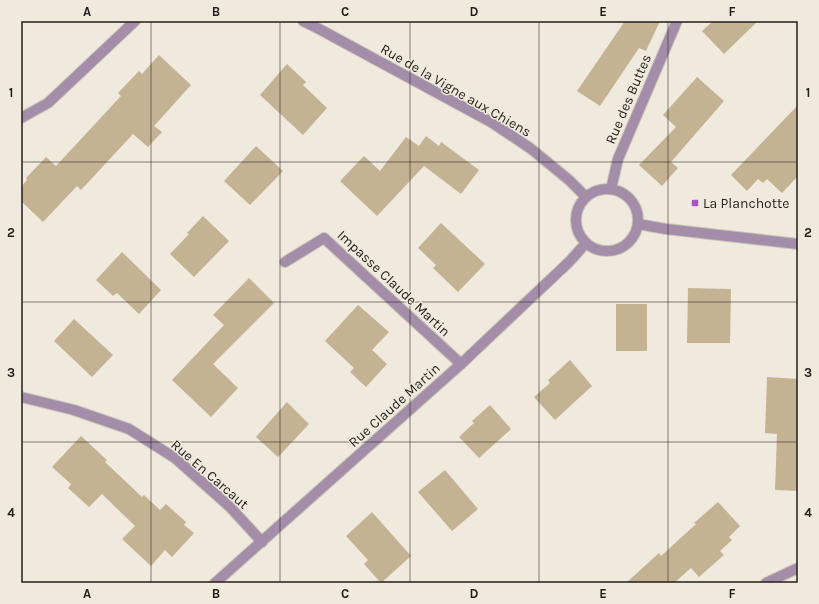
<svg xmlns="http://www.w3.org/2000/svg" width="819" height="604" font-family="Karla,sans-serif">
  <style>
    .building { fill: #c4b393 }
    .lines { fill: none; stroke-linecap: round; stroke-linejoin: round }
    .minor-casing { stroke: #cbc5ba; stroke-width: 12 }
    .minor { stroke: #a38da9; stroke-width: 10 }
    .grid { fill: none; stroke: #211f1a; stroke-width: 1; stroke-opacity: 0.55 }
    .poi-dot { fill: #ac55c2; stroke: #f0e9dd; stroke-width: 1.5 }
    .labels { text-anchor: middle; stroke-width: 3; stroke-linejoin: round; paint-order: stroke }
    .street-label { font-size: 14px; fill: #211f1a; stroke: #f0e9dd }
    .poi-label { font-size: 14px; fill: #211f1a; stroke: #f0e9dd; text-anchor: start }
    .neatline { fill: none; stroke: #211f1a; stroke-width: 1.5 }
    .grid-label { font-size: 13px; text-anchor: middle; font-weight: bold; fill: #211f1a }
  </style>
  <rect width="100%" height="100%" fill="#f0e9dd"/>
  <!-- building -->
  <g class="building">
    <polygon points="625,21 660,21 646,51 639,48 600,106 577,91"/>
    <polygon points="713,21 758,21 724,54 702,31"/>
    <polygon points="159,55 191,85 154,126 162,132 148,147 133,134 81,190 77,186 43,222 21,201 21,187 27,180 26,178 46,157 56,166 121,96 118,93 139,71 142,74"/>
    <polygon points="287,64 306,82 303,85 327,108 303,135 260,95"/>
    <polygon points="697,77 724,101 671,162 678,168 662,186 639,165 676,127 663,115"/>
    <polygon points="798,105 798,176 782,193 767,179 763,183 758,179 747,191 731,175"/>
    <polygon points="426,136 439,146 441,142 479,170 461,194 424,166 377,216 340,181 364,156 380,171 406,137 419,146"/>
    <polygon points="256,146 283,171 250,205 224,181"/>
    <polygon points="203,216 229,241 194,277 170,254 189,234 187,233"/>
    <polygon points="441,223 485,264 458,292 433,268 436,265 418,248"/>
    <polygon points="122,252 161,290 139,314 117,293 113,296 96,280"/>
    <polygon points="249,278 274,303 213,364 238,388 211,417 172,380 224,325 213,315"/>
    <polygon points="688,288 731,289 730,343 687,343"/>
    <rect x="616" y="304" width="31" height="47"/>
    <polygon points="358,305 389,332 372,350 387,364 366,387 350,372 354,368 325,341"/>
    <polygon points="74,319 113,355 92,377 54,341"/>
    <polygon points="570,360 592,386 555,420 534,397 550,383 548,380"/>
    <polygon points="767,377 798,379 798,491 775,490 777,434 765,433"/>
    <polygon points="287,402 309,424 278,457 256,437"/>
    <polygon points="490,405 511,429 479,458 459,437 474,423 472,421"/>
    <polygon points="81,436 107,460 105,462 142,497 144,495 160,510 166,504 186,522 184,525 194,533 172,557 165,550 151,566 122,539 135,526 102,494 89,507 68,488 71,484 52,467"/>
    <polygon points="445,470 478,509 452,531 418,492"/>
    <polygon points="718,502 740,526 729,537 732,540 720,551 724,555 699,577 691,568 674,583 626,583 659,553 661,556 696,524 694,523"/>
    <polygon points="372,512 411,556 381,583 364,564 368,560 346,536"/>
  </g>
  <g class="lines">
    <defs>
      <g id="minor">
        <polyline points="303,21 321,30 491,122 530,148 569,180 586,197"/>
        <polyline points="21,118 48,103 135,21"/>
        <circle cx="607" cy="220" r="31"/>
        <polyline points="611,189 618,159 677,21"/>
        <polyline points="638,224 666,229 798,244"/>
        <polyline points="285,262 324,238 461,364"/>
        <polyline points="21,397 74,410 129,429 175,458 230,507 262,542"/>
        <polyline points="215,583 461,364 569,262 586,243"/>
        <polyline points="766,583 798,568"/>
      </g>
    </defs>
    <!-- minor casing -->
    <use href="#minor" class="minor-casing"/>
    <!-- minor -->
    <use href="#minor" class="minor"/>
  </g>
  <!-- grid -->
  <path class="grid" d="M151,21V583M280,21V583M410,21V583M539,21V583M668,21V583M21,162H798M21,302H798M21,442H798"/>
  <!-- markers -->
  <rect class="poi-dot" x="691" y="199" width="8" height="8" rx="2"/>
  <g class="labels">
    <!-- street labels -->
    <g class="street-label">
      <text transform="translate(456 90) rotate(30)" y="5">Rue de la Vigne aux Chiens</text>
      <text transform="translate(628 99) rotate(-67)" y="5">Rue des Buttes</text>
      <text transform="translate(394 283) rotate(43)" y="5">Impasse Claude Martin</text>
      <text transform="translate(394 405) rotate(-42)" y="5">Rue Claude Martin</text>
      <text transform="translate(210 474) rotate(41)" y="5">Rue En Carcaut</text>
    </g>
    <!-- poi labels -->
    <g class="poi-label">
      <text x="703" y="208">La Planchotte</text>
    </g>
  </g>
  <!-- border -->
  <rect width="819" height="604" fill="none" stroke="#f0e9dd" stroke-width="44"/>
  <rect x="22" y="22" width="775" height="560" class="neatline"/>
  <g class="grid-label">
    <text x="87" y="16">A</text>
    <text x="216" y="16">B</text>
    <text x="345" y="16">C</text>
    <text x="474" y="16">D</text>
    <text x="603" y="16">E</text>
    <text x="732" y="16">F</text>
    <text x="11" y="97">1</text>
    <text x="808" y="97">1</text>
    <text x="11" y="237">2</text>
    <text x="808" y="237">2</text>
    <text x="11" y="377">3</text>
    <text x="808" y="377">3</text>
    <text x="11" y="517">4</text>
    <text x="808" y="517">4</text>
    <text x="87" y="598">A</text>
    <text x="216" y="598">B</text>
    <text x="345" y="598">C</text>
    <text x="474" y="598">D</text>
    <text x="603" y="598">E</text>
    <text x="732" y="598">F</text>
  </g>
</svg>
